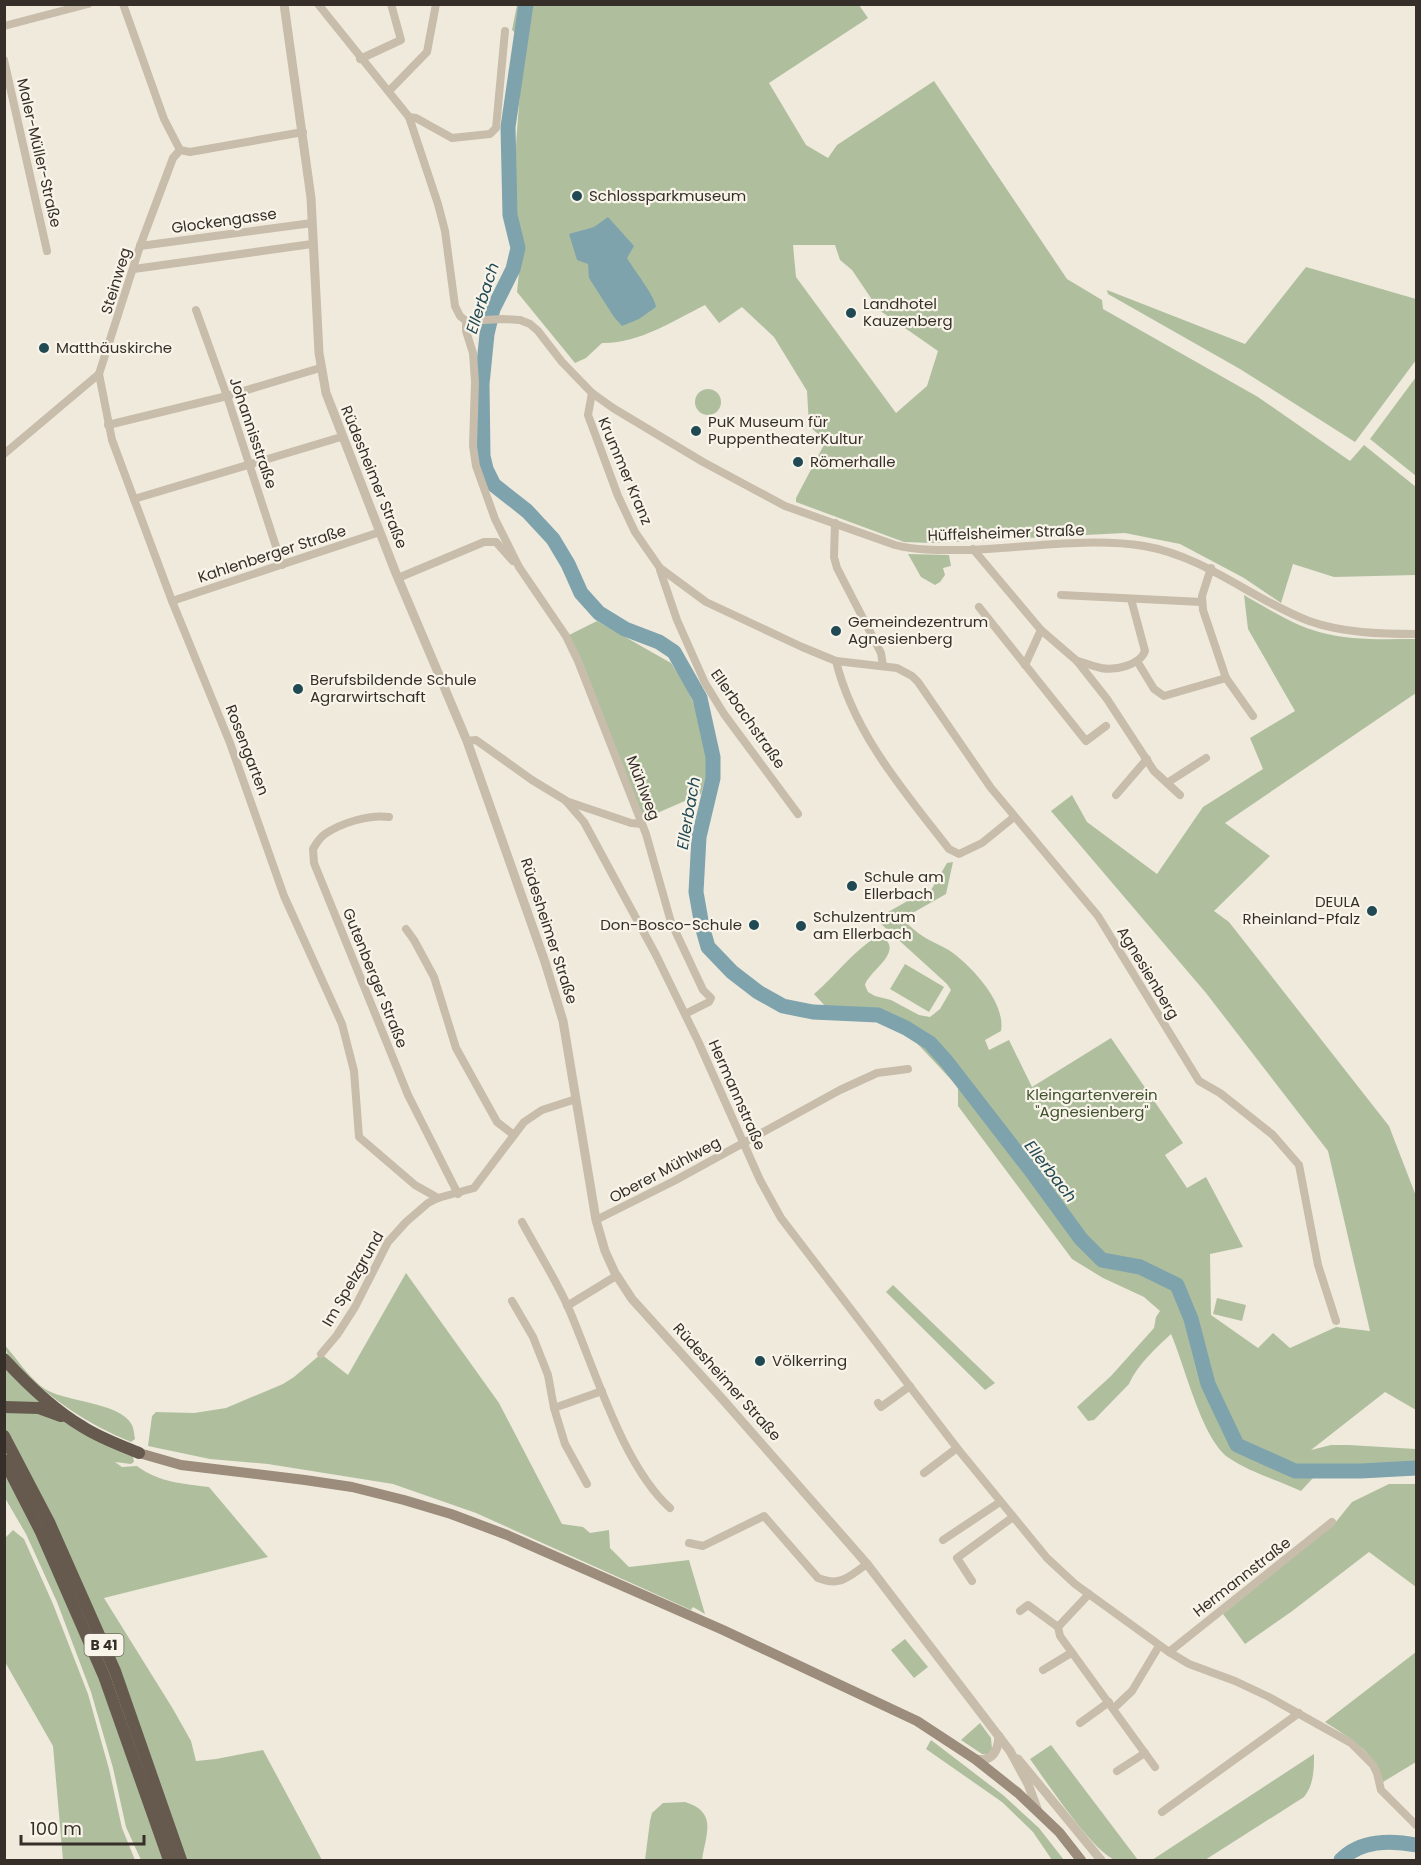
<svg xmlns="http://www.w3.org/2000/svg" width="1421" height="1865" font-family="Poppins,sans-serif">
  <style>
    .green { fill: #afbf9e; fill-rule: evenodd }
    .water { fill: #7ea3ac }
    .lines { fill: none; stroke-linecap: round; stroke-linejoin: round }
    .river { stroke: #7ea3ac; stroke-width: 15 }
    .minor { stroke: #c8bcaa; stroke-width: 8 }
    .tertiary { stroke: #c8bcaa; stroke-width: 9 }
    .secondary { stroke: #9b8c7b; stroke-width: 10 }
    .trunk { stroke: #66594e; stroke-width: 12 }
    .poi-dot { fill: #214954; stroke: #f8f4e9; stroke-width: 2 }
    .labels { text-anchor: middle; stroke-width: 4.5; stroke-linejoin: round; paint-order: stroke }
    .shield { fill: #f8f4e9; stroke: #706a63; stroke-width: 1.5 }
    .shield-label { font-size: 14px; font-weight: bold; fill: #362f29 }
    .street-label { font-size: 15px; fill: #362f29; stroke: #f8f4e9 }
    .poi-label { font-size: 15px; fill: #362f29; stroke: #f8f4e9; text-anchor: start }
    .park-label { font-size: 15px; fill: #40522e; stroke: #f8f4e9 }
    .water-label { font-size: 16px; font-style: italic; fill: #214954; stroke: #f8f4e9 }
  </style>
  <rect width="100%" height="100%" fill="#f0eadd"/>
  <!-- green -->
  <g class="green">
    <path d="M517,5H859L868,18L769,83L806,145L828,158L837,145L934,81L1067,279L1102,300L1103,309L1258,397L1350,461L1364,445L1416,487V575L1334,577L1293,564L1281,603L1244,578L1180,544L1125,533L931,543L904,542L796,502V498L826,441L809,426L807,391L774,337L742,307L719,323L705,305C673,321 638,344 602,343L586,358L575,363L517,292L522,242L516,208V144L521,78L526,42L512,30ZM793,245H835L840,260L852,270L879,310L938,351L927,386L896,413L796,277Z"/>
    <polygon points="1306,267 1416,299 1416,360 1355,442 1240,369 1108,294 1107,290 1245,344"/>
    <polygon points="1416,377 1416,476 1370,439"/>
    <circle cx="708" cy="402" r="13"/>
    <polygon points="908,554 949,555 951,566 943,568 945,575 940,582 935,585 921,577"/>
    <path d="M1244,595C1267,608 1293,625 1319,632C1351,641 1384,639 1416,639V693L1225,823L1270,856L1214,911L1229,922L1389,1126L1416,1196V1410L1385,1392L1311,1450L1331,1445H1349L1416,1449V1473L1313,1478L1301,1491C1278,1480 1251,1473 1229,1458C1202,1440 1185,1366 1171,1334C1156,1348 1137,1365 1129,1384L1094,1420L1088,1421L1077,1407L1111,1376L1154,1328L1156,1317L1160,1311L1144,1297L1103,1278L1072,1259L958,1106V1087L912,1038L879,1021L866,1017L837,1019L814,994C836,975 854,950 879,935C908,950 869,970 865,985L868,992L875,996L891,1000L919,1015L930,1017L940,1009L951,990L947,984L880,923L881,916L911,899L927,897L947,863L953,862L946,894L902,919C909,925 916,932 924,937C933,943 944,946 953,953C973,968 1006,1003 1001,1031L985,1040L989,1050L1009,1040L1032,1087L1111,1038L1183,1143L1165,1155L1187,1188L1206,1177L1243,1247L1210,1254L1211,1315L1258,1348L1273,1333L1290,1348L1336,1327L1370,1331L1328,1151L1206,993L1051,811L1072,795L1087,822L1157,874L1203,807L1263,769L1250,738L1295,711L1248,629Z"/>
    <polygon points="597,621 671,663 685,685 700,716 705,744 708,770 701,794 648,817 640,814 584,666 569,635"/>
    <polygon points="905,964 944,987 929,1012 890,989"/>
    <polygon points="406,1273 499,1403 562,1524 583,1527 590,1533 609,1530 610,1548 629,1567 689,1560 705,1614 693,1607 691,1610 476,1513 393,1484 268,1464 210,1459 148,1446 152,1416 156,1412 194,1413 226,1408 283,1384 294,1377 321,1354 348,1375"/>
    <polygon points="893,1285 995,1383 985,1390 886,1292"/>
    <polygon points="1217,1298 1246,1305 1242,1321 1213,1314"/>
    <path d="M4,1344C16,1358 28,1376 42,1387C63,1403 120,1401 132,1425C134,1429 134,1435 135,1439L131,1442C89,1425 51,1400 19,1367C13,1361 5,1353 4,1344Z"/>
    <polygon points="5,1366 41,1399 39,1405 5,1405"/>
    <path d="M5,1411L48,1413L133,1457L134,1462L131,1464L115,1462L122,1467L137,1466C157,1482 185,1484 209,1487L268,1557L104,1598L173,1709L191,1741L196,1761L216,1759L263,1750L322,1860H141L126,1827L113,1768L91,1692L57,1602L26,1534L5,1498Z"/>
    <polygon points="1389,1484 1416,1484 1416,1587 1369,1552 1291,1612 1245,1644 1223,1614 1335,1523 1352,1502"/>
    <polygon points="13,1530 24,1539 53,1604 88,1694 109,1769 122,1828 135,1860 63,1860 53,1746 5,1662 5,1538"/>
    <polygon points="905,1639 928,1667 914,1678 891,1650"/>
    <path d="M1416,1652V1762L1383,1782C1375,1752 1350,1738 1325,1722Z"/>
    <polygon points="980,1723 991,1738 992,1749 988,1754 982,1754 961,1740"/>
    <polygon points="931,1740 1003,1795 1039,1828 1064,1860 1052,1860 1033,1832 1002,1802 926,1749"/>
    <path d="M1051,1745L1138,1860C1131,1861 1122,1862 1115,1860C1093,1852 1046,1781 1030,1759Z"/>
    <path d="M1314,1754C1314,1769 1314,1785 1304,1797L1205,1860H1152Z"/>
    <path d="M685,1802C718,1812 706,1834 702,1860H645L650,1821L652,1813L663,1803Z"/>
  </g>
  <!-- water -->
  <path class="water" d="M608,217L634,246L627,258C634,270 655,296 656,307L639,319L622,326L614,317L589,278L588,264L577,260L569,234L594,227Z"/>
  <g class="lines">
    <!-- river -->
    <g class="river">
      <polyline points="526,4 508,127 510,215 518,248 513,269 493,309 487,334 482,384 483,456 486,469 494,485 527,511 553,539 568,564 581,593 599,613 625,629 659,642 674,652 700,698 713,757 713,778 699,837 696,892 702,926 708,947 732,972 758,992 783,1006 813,1012 878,1015 906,1028 930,1043 947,1062 1032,1172 1081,1239 1102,1260 1140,1267 1177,1285 1191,1319 1208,1384 1237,1445 1295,1471 1361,1471 1416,1468"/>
      <path d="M1341,1860C1360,1840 1391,1840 1416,1845"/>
    </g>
    <!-- minor -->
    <g class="minor">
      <polyline points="123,4 164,119 180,150 190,152 303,132"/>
      <polyline points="318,4 409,117 438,204 445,231 455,306 460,316 466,321"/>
      <polyline points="4,26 88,4"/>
      <polyline points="360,59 401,40 391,4"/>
      <polyline points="4,60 47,251"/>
      <polyline points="389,91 427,52 436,4"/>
      <polyline points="409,117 416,118 452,138 490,134 496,128 505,31"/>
      <polyline points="140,246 312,223"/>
      <polyline points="134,269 312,244"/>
      <polyline points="196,310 227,396 282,565"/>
      <path d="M466,321L503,319L520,320L530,324L538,331L562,362L592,393L613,408L703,462L785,506L895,545C918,551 943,550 967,550C1021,548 1091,537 1144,546C1207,557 1251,599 1309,621C1343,633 1381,634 1416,634"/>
      <polyline points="466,321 466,331 473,353 475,382 473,446 476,466 495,519 519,567 566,636 578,661 646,834 671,922 703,990 711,998 709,1002 685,1014"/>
      <polyline points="99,374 112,440 172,601 230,743 284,896 342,1024 354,1071 359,1137 415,1185 438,1198"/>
      <polyline points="592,393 588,415 618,496 635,532 660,568 706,602 802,647 836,661 897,668 912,676 918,682 991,788 1098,916 1199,1081 1220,1093 1273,1135 1299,1165 1318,1265 1336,1321"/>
      <polyline points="108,425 227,396 320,368"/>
      <polyline points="4,454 99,374 140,246 173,158 180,150"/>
      <polyline points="134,499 341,437"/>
      <polyline points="835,523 834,557 837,568 881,653 883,666"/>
      <polyline points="973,549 1041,630 1077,661 1107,699 1154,771 1180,795"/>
      <polyline points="1211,568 1202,596 1203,610 1226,678 1253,716"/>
      <polyline points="660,570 677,620 705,683 724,714 798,814"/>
      <polyline points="398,578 484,542 496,542 513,561"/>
      <polyline points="1061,595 1202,602"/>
      <polyline points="172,601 380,532"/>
      <polyline points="979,607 1086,741 1106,726"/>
      <path d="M836,661C854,734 904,791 949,849L959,854L982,843L1014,817"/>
      <path d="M1077,661C1085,663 1093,666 1101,668C1115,671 1140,665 1145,651L1131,599"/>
      <polyline points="1137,661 1154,689 1164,696 1226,678"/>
      <polyline points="1025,665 1041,630"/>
      <polyline points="467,741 476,740 532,780 565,800 584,822 656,955 698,1041 760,1180 781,1218 957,1448 1047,1558 1075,1584 1169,1652 1189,1664 1235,1681 1269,1697 1351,1743 1373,1765 1377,1773 1381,1790 1416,1825"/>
      <polyline points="1167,783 1206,758"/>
      <polyline points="1116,795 1147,759"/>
      <polyline points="566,801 631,823 642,824"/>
      <path d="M389,817C370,814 341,823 325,834C319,838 316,844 313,849L314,863L408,1095L458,1194"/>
      <polyline points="406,929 414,940 434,977 456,1048 497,1122 514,1135"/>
      <polyline points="596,1220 674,1181 840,1090 877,1073 908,1069"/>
      <path d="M522,1222C537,1250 555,1278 568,1307C594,1366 622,1465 670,1508"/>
      <polyline points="512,1301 533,1337 548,1375 554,1408 565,1444 587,1484"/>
      <polyline points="567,1306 616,1276"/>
      <polyline points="321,1354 337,1335 355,1307 388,1242 406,1222 428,1203 438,1198 474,1188 524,1122 542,1110 576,1099"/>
      <polyline points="878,1403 881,1407 910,1386"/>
      <polyline points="554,1408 602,1391"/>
      <polyline points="924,1473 957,1448"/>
      <polyline points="943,1540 1000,1502"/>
      <path d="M689,1543L703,1546L764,1516L818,1578C841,1587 848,1577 867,1564"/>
      <polyline points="972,1581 957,1558 1013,1517"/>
      <polyline points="1089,1594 1058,1627 1060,1636 1155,1767"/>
      <polyline points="1020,1611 1028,1605 1058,1627"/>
      <polyline points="1169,1652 1332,1522"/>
      <polyline points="1043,1670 1071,1653"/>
      <polyline points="1114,1708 1132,1691 1159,1646"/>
      <polyline points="1080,1723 1109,1702"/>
      <polyline points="1117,1771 1145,1753"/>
      <polyline points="1162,1812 1299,1713"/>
    </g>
    <!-- tertiary -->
    <g class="tertiary">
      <polyline points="284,4 311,198 319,353 326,393 395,571 467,741 545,962 563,1021 596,1220 605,1251 615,1273 632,1299 725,1402 867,1564 1010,1751 1028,1784 1038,1811"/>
      <path d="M975,1759C993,1762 998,1751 999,1736"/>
      <polyline points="1018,1759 1101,1860"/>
    </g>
    <!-- secondary -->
    <polyline class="secondary" points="139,1453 181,1465 305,1480 352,1487 404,1500 451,1514 507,1535 723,1630 917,1721 975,1759 1018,1793 1059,1832 1081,1860"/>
    <!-- trunk -->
    <g class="trunk">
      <path d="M4,1359C27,1384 54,1410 83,1427C100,1438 120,1445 139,1453"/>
      <polyline points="4,1407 39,1408 61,1416"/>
      <polyline points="4,1436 49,1522 115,1671 181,1860"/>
      <polyline points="4,1460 41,1532 104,1676 169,1860"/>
    </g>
  </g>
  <!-- markers -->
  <g class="poi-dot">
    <circle cx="577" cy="196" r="6"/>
    <circle cx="851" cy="313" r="6"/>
    <circle cx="44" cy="348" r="6"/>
    <circle cx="696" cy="431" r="6"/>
    <circle cx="798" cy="462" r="6"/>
    <circle cx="836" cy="631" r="6"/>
    <circle cx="298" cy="689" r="6"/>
    <circle cx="852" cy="886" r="6"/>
    <circle cx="1372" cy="911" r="6"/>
    <circle cx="754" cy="925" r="6"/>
    <circle cx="801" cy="926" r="6"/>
    <circle cx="760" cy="1361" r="6"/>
  </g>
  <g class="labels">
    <!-- shield labels -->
    <rect class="shield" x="84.5" y="1634" width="39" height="22" rx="4.5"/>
    <g class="shield-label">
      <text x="104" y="1650">B 41</text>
    </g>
    <!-- street labels -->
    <g class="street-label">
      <text transform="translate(39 153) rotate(77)" y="5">Maler-Müller-Straße</text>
      <text transform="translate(224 221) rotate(-8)" y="5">Glockengasse</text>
      <text transform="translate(116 281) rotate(-73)" y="5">Steinweg</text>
      <text transform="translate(253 433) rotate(71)" y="5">Johannisstraße</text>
      <text transform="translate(625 471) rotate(67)" y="5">Krummer Kranz</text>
      <text transform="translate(374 477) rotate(68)" y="5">Rüdesheimer Straße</text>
      <text transform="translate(1006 533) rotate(-2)" y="5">Hüffelsheimer Straße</text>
      <text transform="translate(272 554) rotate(-18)" y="5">Kahlenberger Straße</text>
      <text transform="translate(748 719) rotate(55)" y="5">Ellerbachstraße</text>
      <text transform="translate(247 750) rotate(69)" y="5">Rosengarten</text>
      <text transform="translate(643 788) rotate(69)" y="5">Mühlweg</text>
      <text transform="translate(549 931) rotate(72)" y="5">Rüdesheimer Straße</text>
      <text transform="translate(1148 973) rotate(59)" y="5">Agnesienberg</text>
      <text transform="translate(375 978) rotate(68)" y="5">Gutenberger Straße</text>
      <text transform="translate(737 1095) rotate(66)" y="5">Hermannstraße</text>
      <text transform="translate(665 1170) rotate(-28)" y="5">Oberer Mühlweg</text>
      <text transform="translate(353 1279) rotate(-60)" y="5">Im Spelzgrund</text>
      <text transform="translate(727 1382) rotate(48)" y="5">Rüdesheimer Straße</text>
      <text transform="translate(1242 1577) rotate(-38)" y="5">Hermannstraße</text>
    </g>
    <!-- poi labels -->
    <g class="poi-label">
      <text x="589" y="201">Schlossparkmuseum</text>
      <text x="863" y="309">Landhotel<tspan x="863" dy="17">Kauzenberg</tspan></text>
      <text x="56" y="353">Matthäuskirche</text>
      <text x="708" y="427">PuK Museum für<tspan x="708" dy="17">PuppentheaterKultur</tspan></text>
      <text x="810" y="467">Römerhalle</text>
      <text x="848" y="627">Gemeindezentrum<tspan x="848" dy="17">Agnesienberg</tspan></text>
      <text x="310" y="685">Berufsbildende Schule<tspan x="310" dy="17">Agrarwirtschaft</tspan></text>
      <text x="864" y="882">Schule am<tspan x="864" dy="17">Ellerbach</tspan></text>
      <text x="1360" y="907" text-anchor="end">DEULA<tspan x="1360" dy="17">Rheinland-Pfalz</tspan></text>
      <text x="813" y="922">Schulzentrum<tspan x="813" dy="17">am Ellerbach</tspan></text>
      <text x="742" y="930" text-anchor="end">Don-Bosco-Schule</text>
      <text x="772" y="1366">Völkerring</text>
    </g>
    <!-- park labels -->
    <g class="park-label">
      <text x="1092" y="1100">Kleingartenverein<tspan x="1092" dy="17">"Agnesienberg"</tspan></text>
    </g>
    <!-- water labels -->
    <g class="water-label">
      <text transform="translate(482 298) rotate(-72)" y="6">Ellerbach</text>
      <text transform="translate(688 813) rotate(-80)" y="6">Ellerbach</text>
      <text transform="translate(1051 1171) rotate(52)" y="6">Ellerbach</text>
    </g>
  </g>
  <!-- border -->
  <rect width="1421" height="1865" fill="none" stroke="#362f29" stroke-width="12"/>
  <!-- scale -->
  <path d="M21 1835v9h123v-9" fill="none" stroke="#362f29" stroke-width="3"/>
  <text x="30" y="1835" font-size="18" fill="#362f29" stroke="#f8f4e9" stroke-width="4.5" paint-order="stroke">100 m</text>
</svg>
